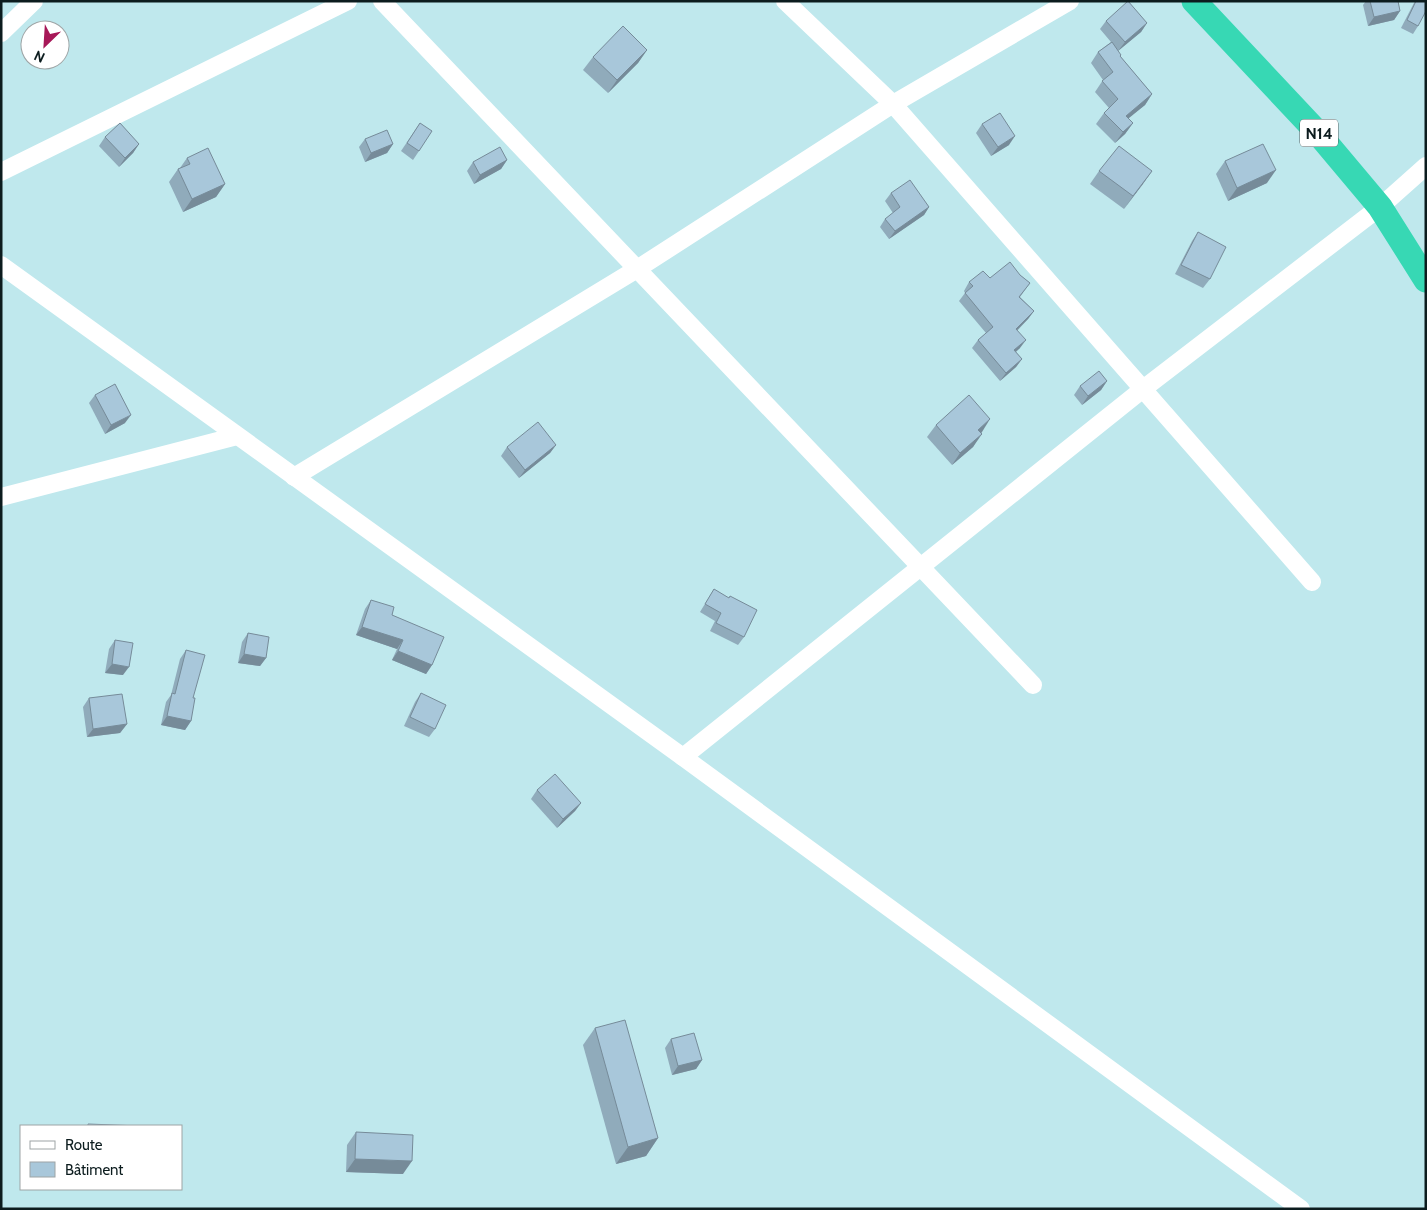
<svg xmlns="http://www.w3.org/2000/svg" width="1427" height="1210" font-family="Cabin,sans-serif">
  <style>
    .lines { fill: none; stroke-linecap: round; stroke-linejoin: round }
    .minor { stroke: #fff; stroke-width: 18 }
    .highway { stroke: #37d8b4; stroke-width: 25 }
    .wall { fill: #90abbb }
    .shaded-wall { fill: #768b99 }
    .building { fill: #a8c7da; stroke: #768b99 }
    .labels { text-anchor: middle; stroke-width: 4.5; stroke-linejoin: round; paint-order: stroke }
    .shield { fill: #fff; stroke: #556062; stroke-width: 1 }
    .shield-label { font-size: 16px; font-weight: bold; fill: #0c1c1e }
  </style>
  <rect width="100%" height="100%" fill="#bfe8ed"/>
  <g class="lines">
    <!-- minor -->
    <g class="minor">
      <polyline points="382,1 1033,685"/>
      <polyline points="785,1 893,104 1312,582"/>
      <polyline points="1,33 34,1"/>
      <polyline points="1,172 348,1"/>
      <polyline points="1,265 683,757 1143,389 1380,207 1426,166"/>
      <polyline points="294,477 637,269 893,104 1070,1"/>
      <polyline points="1,497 237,436"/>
      <polyline points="683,757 1301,1209"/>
    </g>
    <!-- highway -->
    <polyline class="highway" points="1194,1 1317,132 1380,207 1426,280"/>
  </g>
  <!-- wall -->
  <g class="wall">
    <polygon points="1366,1 1398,1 1400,11 1394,20 1368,26 1363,5"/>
    <polygon points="1415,1 1426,1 1418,26 1413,34 1401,28"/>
    <polygon points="1106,21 1147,23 1141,32 1118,51 1120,56 1152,94 1145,105 1128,118 1133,123 1125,134 1115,143 1096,124 1104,113 1109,108 1095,92 1103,80 1091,63 1098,52 1111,42 1100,29"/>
    <polygon points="647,50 638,63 608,93 583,70 593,57"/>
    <polygon points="420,123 419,151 413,160 401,151"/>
    <polygon points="982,124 1009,145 991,156 976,133"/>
    <polygon points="105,137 139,144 133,153 119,167 99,146"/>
    <polygon points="365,139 393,144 387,153 365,162 359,147"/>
    <polygon points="187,158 225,184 216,197 183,212 169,182 178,169 180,168"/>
    <polygon points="507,160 501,169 474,184 467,171 473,162"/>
    <polygon points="1225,161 1267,183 1228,201 1216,174"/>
    <polygon points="1099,171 1152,171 1124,209 1090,184"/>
    <polygon points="891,193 929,207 924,215 889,239 880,227 885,219 893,213 885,201"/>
    <polygon points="1198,232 1210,279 1203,288 1175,274 1192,241"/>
    <polygon points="1020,275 1030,283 1020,297 1034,311 1028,319 1017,331 1020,348 1016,352 1022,359 1016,367 1000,381 972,348 978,340 986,333 959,301 965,293 964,291 969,282 990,278"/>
    <polygon points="1107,381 1101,390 1082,405 1074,395 1080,386"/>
    <polygon points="95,395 125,423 105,434 89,403"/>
    <polygon points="936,425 982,432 973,447 952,465 927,437"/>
    <polygon points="556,445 550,453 519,478 501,456 507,447"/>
    <polygon points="714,589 744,637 738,645 710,631 715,621 700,612"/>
    <polygon points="371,600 392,615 432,665 426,674 392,660 397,649 356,635 365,609"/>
    <polygon points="248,633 266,658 260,666 238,663 242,642"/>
    <polygon points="115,640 123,675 105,673 109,649"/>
    <polygon points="186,650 193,698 191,721 185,730 161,725 166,702 171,695 180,659"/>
    <polygon points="421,693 435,729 429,737 404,726 415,702"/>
    <polygon points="89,698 127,724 120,733 87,737 83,707"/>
    <polygon points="537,790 581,803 575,811 557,828 531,799"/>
    <polygon points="595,1028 658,1138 646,1156 616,1164 583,1045"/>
    <polygon points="671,1039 702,1060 696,1069 672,1075 665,1048"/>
    <polygon points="356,1132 403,1174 346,1172 347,1145"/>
  </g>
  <!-- shaded-wall -->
  <g class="shaded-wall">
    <polygon points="1400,11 1394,20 1368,26 1374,17"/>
    <polygon points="1147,23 1141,32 1118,51 1125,42"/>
    <polygon points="647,50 638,63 608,93 617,80"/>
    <polygon points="1152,94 1145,105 1118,127 1126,116"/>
    <polygon points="1133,123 1125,134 1115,143 1123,132"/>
    <polygon points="1015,136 1009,145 991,156 998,147"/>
    <polygon points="139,144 133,153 119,167 125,158"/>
    <polygon points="393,144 387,153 365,162 371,153"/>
    <polygon points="507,160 501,169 474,184 480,175"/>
    <polygon points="1276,170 1267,183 1228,201 1237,188"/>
    <polygon points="1152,171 1143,184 1124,209 1133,196"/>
    <polygon points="225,184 216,197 183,212 192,199"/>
    <polygon points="929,207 924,215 889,239 895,231"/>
    <polygon points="1034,311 1028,319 1010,337 1016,329"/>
    <polygon points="1026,340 1020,348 1008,358 1014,350"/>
    <polygon points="1022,359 1016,367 1000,381 1006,373"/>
    <polygon points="1107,381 1101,390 1082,405 1088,396"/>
    <polygon points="131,415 125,423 105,434 111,425"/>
    <polygon points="990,419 982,432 970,442 978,430"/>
    <polygon points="982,434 973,447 952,465 960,453"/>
    <polygon points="556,445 550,453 519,478 525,470"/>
    <polygon points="362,627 403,640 397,649 356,635"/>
    <polygon points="398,651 432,665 426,674 392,660"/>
    <polygon points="244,654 266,658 260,666 238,663"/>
    <polygon points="112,664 129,667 123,675 105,673"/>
    <polygon points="167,716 191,721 185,730 161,725"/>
    <polygon points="127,724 120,733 87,737 93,729"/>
    <polygon points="581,803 575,811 557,828 563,819"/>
    <polygon points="702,1060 696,1069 672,1075 678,1066"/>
    <polygon points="658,1138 646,1156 616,1164 628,1147"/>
    <polygon points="355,1159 412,1161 403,1174 346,1172"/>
  </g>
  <!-- building -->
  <g class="building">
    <polygon points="1128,1 1147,23 1125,42 1106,21"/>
    <polygon points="1370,1 1398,1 1400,11 1374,17"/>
    <polygon points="1416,1 1426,1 1426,11 1418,26 1407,20"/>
    <polygon points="623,26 647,50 617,80 593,57"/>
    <polygon points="1112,42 1121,55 1120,56 1152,94 1126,116 1133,123 1123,132 1104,113 1118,99 1102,81 1113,72 1098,52"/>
    <polygon points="1000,113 1015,136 998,147 982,124"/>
    <polygon points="120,123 139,144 125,158 105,137"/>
    <polygon points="420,123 432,131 419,151 407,143"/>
    <polygon points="387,130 393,144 371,153 365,139"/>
    <polygon points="1263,144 1276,170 1237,188 1225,161"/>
    <polygon points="1119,146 1152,171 1133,196 1099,171"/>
    <polygon points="500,147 507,160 480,175 473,162"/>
    <polygon points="208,148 225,184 192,199 178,169 190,164 187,158"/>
    <polygon points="910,180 929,207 895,231 885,219 900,207 891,193"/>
    <polygon points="1198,232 1226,247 1210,279 1181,265"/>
    <polygon points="1010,262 1020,275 1030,283 1019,297 1034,311 1016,329 1026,340 1014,350 1022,359 1006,373 978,340 993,327 965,293 973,286 969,282 983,271 990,278"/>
    <polygon points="1099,371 1107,381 1088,396 1080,386"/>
    <polygon points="115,384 131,415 111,425 95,395"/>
    <polygon points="969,395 990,419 978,430 982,434 960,453 936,425"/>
    <polygon points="538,422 556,445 525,470 507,447"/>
    <polygon points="714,589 729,598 730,596 757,610 744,637 716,623 721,613 705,604"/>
    <polygon points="371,600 394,607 392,615 444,637 432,665 398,651 403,640 362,627"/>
    <polygon points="248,633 269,637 266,658 244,654"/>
    <polygon points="115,640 133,643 129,667 112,664"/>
    <polygon points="186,650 205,655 193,698 195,698 191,721 167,716 172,693 175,694"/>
    <polygon points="421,693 446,705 435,729 410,717"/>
    <polygon points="122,694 127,724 93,729 89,698"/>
    <polygon points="555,774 581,803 563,819 537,790"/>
    <polygon points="625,1020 658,1138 628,1147 595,1028"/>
    <polygon points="694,1033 702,1060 678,1066 671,1039"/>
    <polygon points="88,1124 140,1126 88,1126"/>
    <polygon points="356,1132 413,1135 412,1161 355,1159"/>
  </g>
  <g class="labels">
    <!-- shield labels -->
    <rect class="shield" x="1300" y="119.5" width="38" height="27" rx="4"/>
    <g class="shield-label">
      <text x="1319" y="139">N14</text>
    </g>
  </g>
  <!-- border -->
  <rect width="1427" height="1210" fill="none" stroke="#0c1c1e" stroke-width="5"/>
  <!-- legend -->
  <rect x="20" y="1125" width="162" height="65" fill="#ffffff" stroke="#9ea4a5"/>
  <rect x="30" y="1141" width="25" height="8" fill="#ffffff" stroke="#9ea4a5"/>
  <text x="65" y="1150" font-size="15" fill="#0c1c1e">Route</text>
  <rect x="30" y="1162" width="25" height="15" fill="#a8c7da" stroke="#9ea4a5"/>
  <text x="65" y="1175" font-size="15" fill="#0c1c1e">Bâtiment</text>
  <!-- north arrow -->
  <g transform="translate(45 45) rotate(205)"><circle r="24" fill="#ffffff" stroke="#9ea4a5"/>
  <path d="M0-4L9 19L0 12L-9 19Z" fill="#a71858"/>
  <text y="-8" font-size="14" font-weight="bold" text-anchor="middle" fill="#0c1c1e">N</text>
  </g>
</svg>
